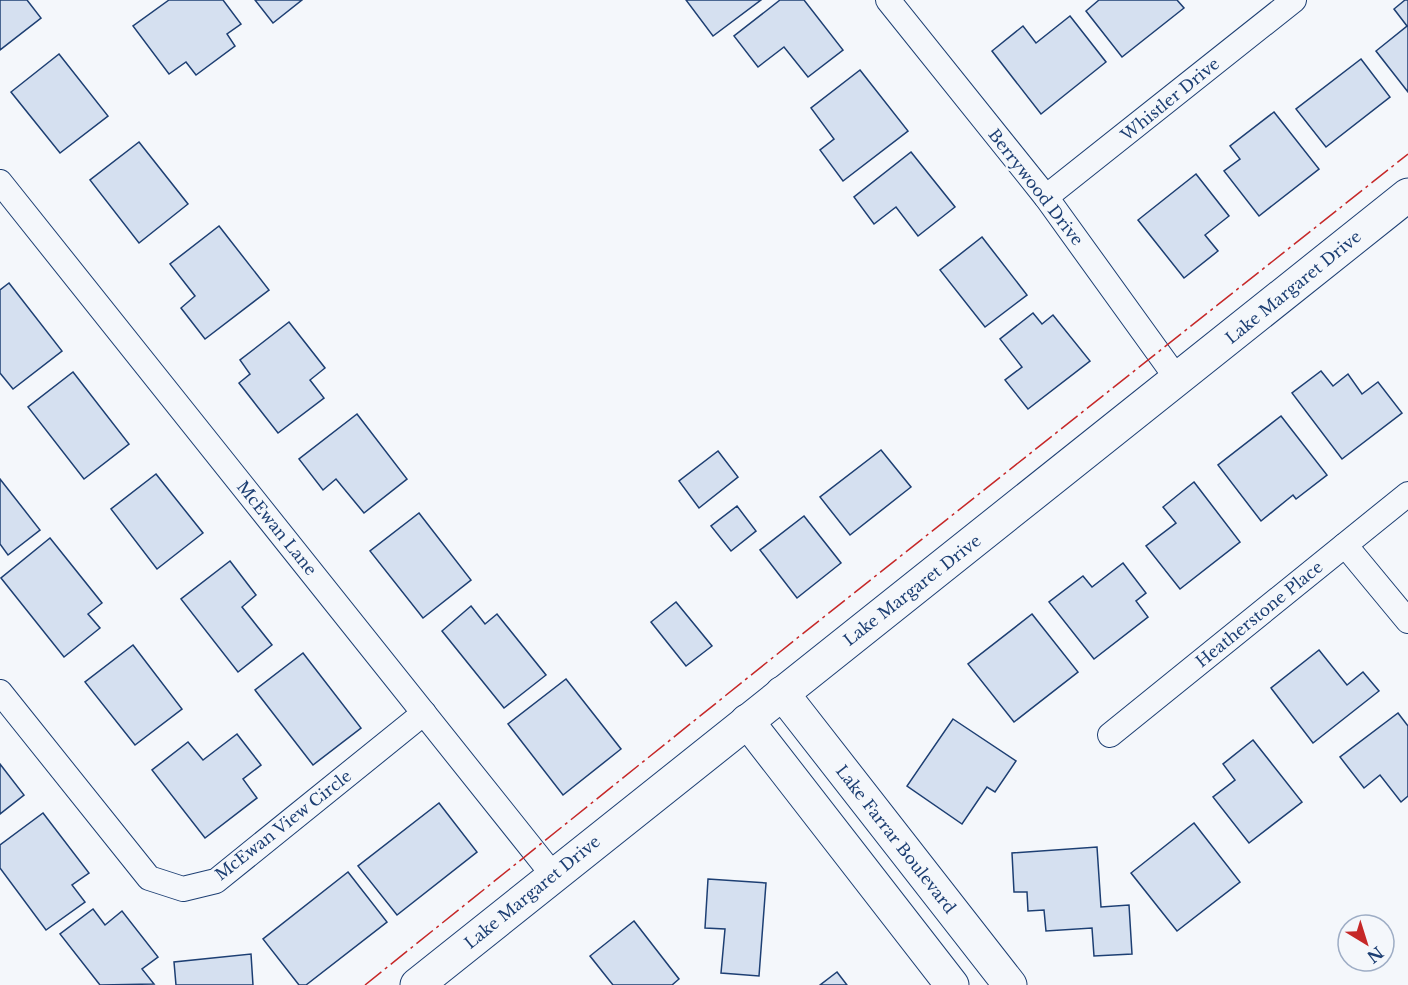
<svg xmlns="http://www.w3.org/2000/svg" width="1408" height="985" font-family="'Libre Baskerville',serif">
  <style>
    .building { fill: #d5e0f0; stroke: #1d3f73; stroke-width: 1.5 }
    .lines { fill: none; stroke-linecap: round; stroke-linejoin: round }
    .street-casing { stroke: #1d3f73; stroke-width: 26 }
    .secondary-casing { stroke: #1d3f73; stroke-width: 35 }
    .street { stroke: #f4f7fb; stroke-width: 24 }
    .secondary { stroke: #f4f7fb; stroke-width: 33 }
    .power { stroke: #c62828; stroke-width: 1.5; stroke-dasharray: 21 4.5 3 4.5; stroke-linecap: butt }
    .labels { text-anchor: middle; stroke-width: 4.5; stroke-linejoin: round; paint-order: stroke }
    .street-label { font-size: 16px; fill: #1d3f73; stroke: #f4f7fb }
  </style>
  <rect width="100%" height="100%" fill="#f4f7fb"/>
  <!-- building -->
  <g class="building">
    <polygon points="0,0 27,0 41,18 0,50"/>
    <polygon points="169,0 223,0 241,24 227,34 235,46 196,75 186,62 169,74 133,26"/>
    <polygon points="255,0 302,0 273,23"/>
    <polygon points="686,0 761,0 713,36"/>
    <polygon points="780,0 804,0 843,50 808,77 784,47 758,67 734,36"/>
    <polygon points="1099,0 1177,0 1184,8 1122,57 1086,11"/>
    <polygon points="1405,0 1408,0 1408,92 1376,51 1407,26 1394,9"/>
    <polygon points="1070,16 1106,62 1041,114 992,51 1023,26 1036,43"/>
    <polygon points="59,54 108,116 60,153 11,92"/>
    <polygon points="1361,59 1390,97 1326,147 1296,109"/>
    <polygon points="860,70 908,131 843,181 820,150 834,139 811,108"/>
    <polygon points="1274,112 1319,169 1259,216 1224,171 1240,159 1230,146"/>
    <polygon points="139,142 188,204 139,243 90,180"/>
    <polygon points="911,152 955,207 918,236 896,207 874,224 854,197"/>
    <polygon points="1196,174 1229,216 1205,235 1218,251 1184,278 1138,220"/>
    <polygon points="219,226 269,290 205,339 181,308 195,296 170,264"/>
    <polygon points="982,237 1027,295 985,327 940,270"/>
    <polygon points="9,283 62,351 13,389 0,373 0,290"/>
    <polygon points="1033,313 1042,324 1053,315 1090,361 1028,409 1005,380 1022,367 1000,339"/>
    <polygon points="289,322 325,368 310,380 324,398 278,433 239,383 250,374 240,360"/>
    <polygon points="1321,371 1333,386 1348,374 1362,394 1378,382 1402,413 1342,459 1292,393"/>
    <polygon points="73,372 129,444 84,479 28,407"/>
    <polygon points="357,414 407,479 364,513 336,479 323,490 299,459"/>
    <polygon points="1281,416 1327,475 1296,499 1293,495 1261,521 1218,465"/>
    <polygon points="881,450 911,487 850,535 820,497"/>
    <polygon points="718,451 738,477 699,508 679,481"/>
    <polygon points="156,474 203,533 157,569 111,509"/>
    <polygon points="0,479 40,530 8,555 0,544"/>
    <polygon points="1194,482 1240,542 1180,589 1146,546 1176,523 1163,507"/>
    <polygon points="737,506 756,531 731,551 711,526"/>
    <polygon points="419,513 471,580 423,618 370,551"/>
    <polygon points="804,516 841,563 797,598 760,550"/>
    <polygon points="50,538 102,603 88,614 100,628 64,657 1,578"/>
    <polygon points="230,561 256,595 242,607 272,645 238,672 181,599"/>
    <polygon points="1123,563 1146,593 1136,601 1148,617 1094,659 1049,602 1083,576 1092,587"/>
    <polygon points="676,602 712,646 686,666 651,622"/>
    <polygon points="471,606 485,624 497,614 546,675 504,708 442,631"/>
    <polygon points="1032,614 1078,672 1014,722 968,664"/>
    <polygon points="133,645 182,709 135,745 85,682"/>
    <polygon points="1319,650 1347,685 1363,672 1379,691 1313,743 1271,688"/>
    <polygon points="303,653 361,728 313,765 255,690"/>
    <polygon points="566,679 621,749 563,795 508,724"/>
    <polygon points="1398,713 1408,726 1408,796 1401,802 1380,775 1364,788 1340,757"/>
    <polygon points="953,719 1016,761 995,792 987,787 962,824 907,786"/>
    <polygon points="237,734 261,765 243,779 257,798 205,838 152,770 188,742 203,760"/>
    <polygon points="1253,740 1302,802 1249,843 1213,797 1235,780 1223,764"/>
    <polygon points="0,764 24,795 0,814"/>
    <polygon points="439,803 477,852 397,915 358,866"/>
    <polygon points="43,813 89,873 72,885 85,902 46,930 0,868 0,845"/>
    <polygon points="1194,823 1240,882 1177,931 1131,873"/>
    <polygon points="1097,847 1101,907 1129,905 1132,954 1094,956 1092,928 1046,931 1044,910 1028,911 1027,892 1014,892 1012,853"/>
    <polygon points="348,872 387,922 306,985 299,985 263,939"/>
    <polygon points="708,879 766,883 759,976 721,973 725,929 705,928"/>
    <polygon points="93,909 105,925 122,911 158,957 142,969 154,984 100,985 60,934"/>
    <polygon points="634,921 679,979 672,985 613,985 590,956"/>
    <polygon points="251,954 253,985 176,985 174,962"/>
    <polygon points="837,972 847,985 820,985"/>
  </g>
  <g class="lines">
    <defs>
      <g id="street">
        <polyline points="888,0 1046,197 1178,380"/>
        <polyline points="0,182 553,875"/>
        <polyline points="1046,197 1294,0"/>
        <polyline points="1345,545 1408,621"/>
        <polyline points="0,692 149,878 183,889 216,881 424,713"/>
        <polyline points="1110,735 1408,494"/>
      </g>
      <g id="secondary">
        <polyline points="782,693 1010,985"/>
        <polyline points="747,721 952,985"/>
        <polyline points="417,985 1408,195"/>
      </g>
    </defs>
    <!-- street casing -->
    <use href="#street" class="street-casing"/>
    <!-- secondary casing -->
    <use href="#secondary" class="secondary-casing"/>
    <!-- street -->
    <use href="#street" class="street"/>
    <!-- secondary -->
    <use href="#secondary" class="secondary"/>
    <!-- power -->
    <polyline class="power" points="365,985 796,639 1408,154"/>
  </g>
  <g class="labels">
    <!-- street labels -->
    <g class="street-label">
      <text transform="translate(1170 99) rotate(-39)" y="6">Whistler Drive</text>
      <text transform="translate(1036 187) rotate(52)" y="6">Berrywood Drive</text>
      <text transform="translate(1293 287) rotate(-39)" y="6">Lake Margaret Drive</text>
      <text transform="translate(277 528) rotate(51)" y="6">McEwan Lane</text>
      <text transform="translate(912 590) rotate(-38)" y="6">Lake Margaret Drive</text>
      <text transform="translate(1259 614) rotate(-39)" y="6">Heatherstone Place</text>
      <text transform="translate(283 825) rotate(-38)" y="6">McEwan View Circle</text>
      <text transform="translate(896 839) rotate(52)" y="6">Lake Farrar Boulevard</text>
      <text transform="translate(532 892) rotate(-39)" y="6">Lake Margaret Drive</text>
    </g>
  </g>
  <!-- north arrow -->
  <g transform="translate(1366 943) rotate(142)"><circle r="28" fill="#f4f7fb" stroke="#9eadc5" stroke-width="1.5"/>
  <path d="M0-4.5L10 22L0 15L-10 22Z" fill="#c62828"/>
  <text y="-9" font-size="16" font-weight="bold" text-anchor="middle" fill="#1d3f73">N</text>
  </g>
</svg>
